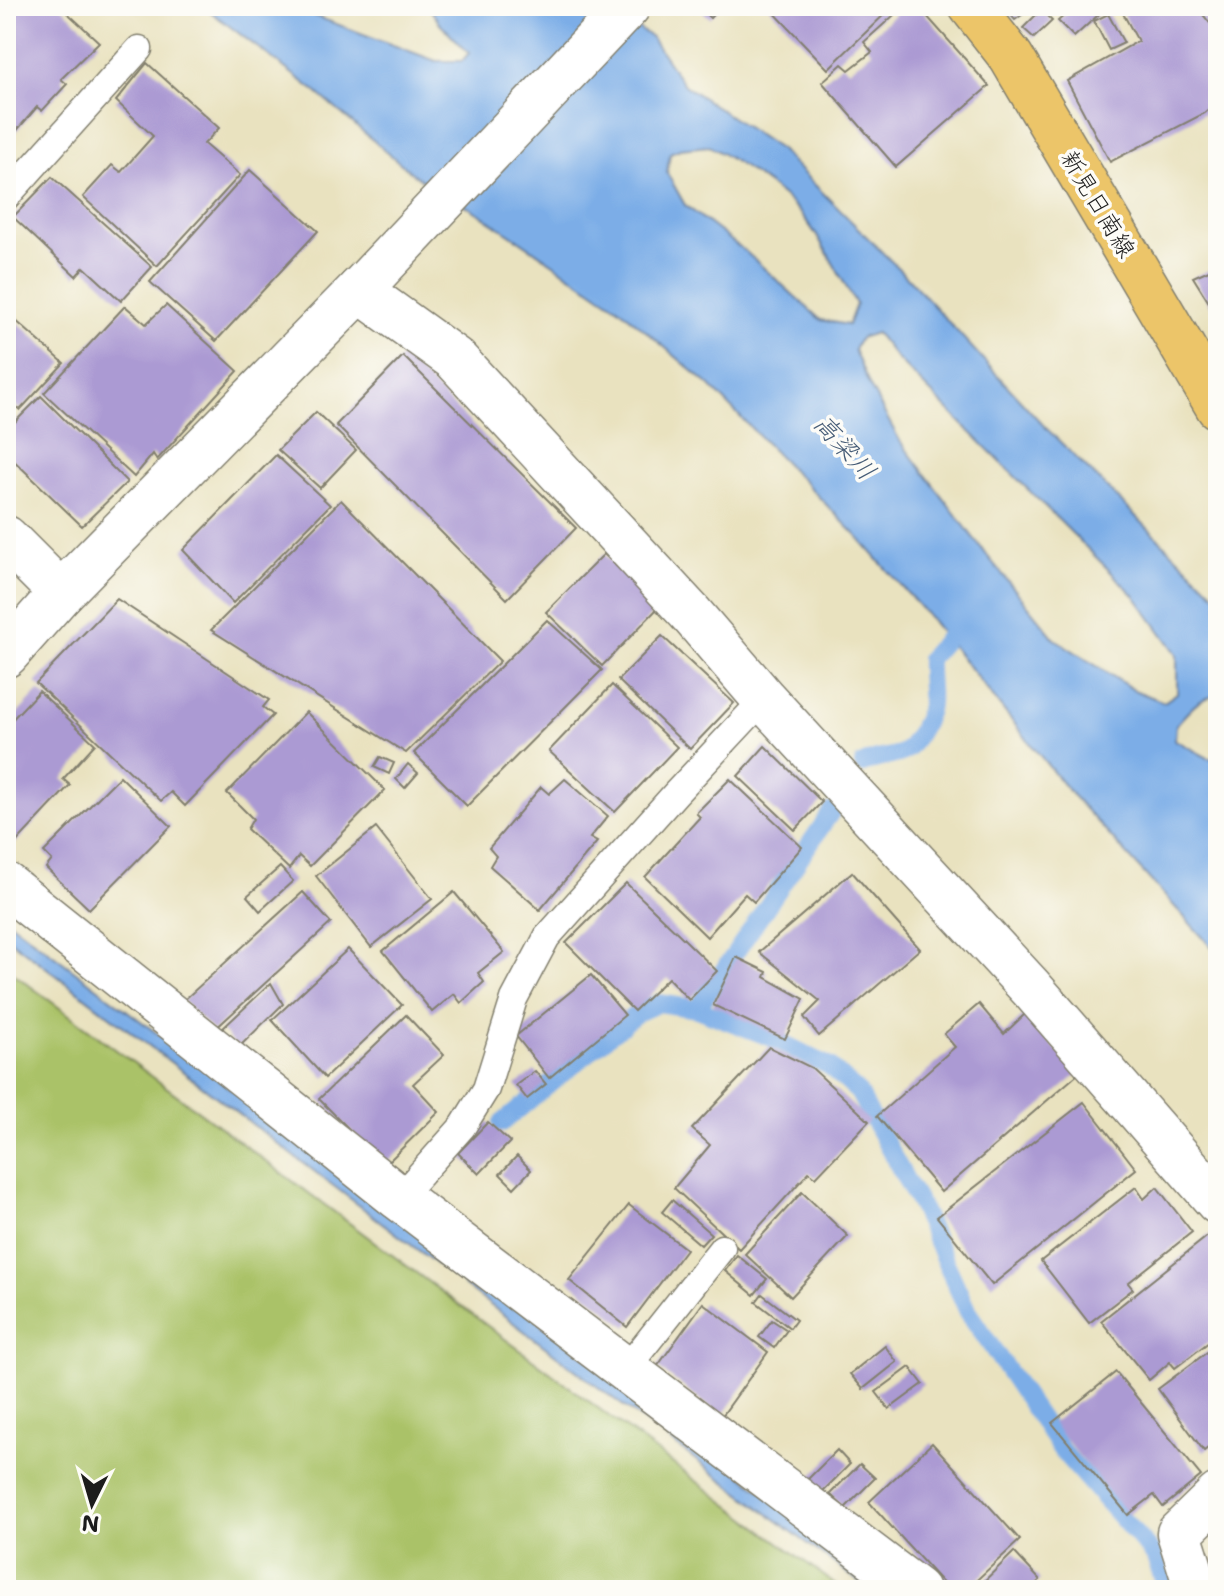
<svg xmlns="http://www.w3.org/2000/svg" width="1224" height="1596" font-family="'Shantell Sans','Klee One',sans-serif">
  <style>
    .green { fill: #aac268; stroke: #636f42; stroke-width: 2 }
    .water { fill: #7bade7; stroke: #4c6482; stroke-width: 2; fill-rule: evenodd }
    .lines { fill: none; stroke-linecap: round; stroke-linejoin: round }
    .stream { stroke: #7bade7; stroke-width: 18 }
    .building { fill: #ab9ad3 }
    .service-casing { stroke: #827f6e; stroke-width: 29 }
    .minor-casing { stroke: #827f6e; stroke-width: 47 }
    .primary-casing { stroke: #827f6e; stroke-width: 47 }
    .service { stroke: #fff; stroke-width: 26 }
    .minor { stroke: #fff; stroke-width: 44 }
    .primary { stroke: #ecc569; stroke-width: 44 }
    .labels { text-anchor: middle; stroke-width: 7; stroke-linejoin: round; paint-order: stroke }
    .street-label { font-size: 24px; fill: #1c1c1c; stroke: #fdfcf7 }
    .water-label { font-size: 26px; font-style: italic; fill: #475d77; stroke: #fdfcf7 }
  </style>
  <rect width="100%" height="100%" fill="#fdfcf7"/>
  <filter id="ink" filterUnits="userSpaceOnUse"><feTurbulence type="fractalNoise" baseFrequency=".0125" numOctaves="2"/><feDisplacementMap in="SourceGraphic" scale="16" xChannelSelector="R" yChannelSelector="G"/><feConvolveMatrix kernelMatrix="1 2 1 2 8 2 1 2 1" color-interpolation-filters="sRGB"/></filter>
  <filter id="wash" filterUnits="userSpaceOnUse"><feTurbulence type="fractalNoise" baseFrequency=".006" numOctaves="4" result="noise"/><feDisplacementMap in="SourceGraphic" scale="32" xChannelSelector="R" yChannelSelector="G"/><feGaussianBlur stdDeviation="1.8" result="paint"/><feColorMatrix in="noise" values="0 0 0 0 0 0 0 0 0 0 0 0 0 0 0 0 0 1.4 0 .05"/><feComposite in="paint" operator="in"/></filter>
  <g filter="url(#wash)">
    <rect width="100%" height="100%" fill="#e9e2bf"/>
    <!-- green -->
    <polygon class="green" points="6,968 843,1590 6,1590"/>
    <!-- water -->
    <g class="water">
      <path d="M203,6H288L436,61H462L469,53L439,22L428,6H605L651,37L684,85L780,150L909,279L1046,428L1218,597V696C1199,696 1188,712 1176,725L1175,740L1208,758L1218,759V954L1066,788L932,621L857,536L709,385L620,309L483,216L414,175L315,91ZM709,146C734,160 782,191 800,213C823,240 838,274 856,304L848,325L821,320L746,252L685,205L667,173L670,153L680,149ZM876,333L897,359L1135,596L1177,654V693L1164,702L1134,690L1055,639L989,558L900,441L870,387L854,350L860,338Z"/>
      <polygon points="6,919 893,1590 870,1590 594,1384 6,937"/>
    </g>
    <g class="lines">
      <!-- stream -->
      <g class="stream">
        <path d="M863,764C875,758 886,758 899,754C908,751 911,745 916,737C938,702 928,698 929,659L960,623"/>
        <polyline points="697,1009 832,811"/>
        <polyline points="502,1123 637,1013 659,1003 697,1009 775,1039 829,1066 858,1092 921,1207 968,1312 1062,1451 1154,1555 1167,1590"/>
      </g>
    </g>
    <g id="blocks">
      <!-- building -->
      <g class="building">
        <polygon points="6,6 60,6 99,42 61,79 67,84 42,111 37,107 6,143"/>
        <polygon points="697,6 721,6 710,18"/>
        <polygon points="768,6 893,6 828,69"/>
        <polygon points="904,6 918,6 989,86 896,167 822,82 842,64 849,70 872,52 864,42"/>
        <polygon points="1003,6 1034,6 1015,20"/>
        <polygon points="1075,6 1108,6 1074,37 1058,21"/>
        <polygon points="1119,6 1196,6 1218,33 1218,102 1205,113 1110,162 1067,81 1138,41"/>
        <polygon points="1041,10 1052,21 1034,38 1023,28"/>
        <polygon points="1108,14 1124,43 1109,50 1094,21"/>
        <polygon points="147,63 219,128 204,144 240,175 157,266 83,197 112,165 121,172 153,136 116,101"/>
        <polygon points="250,170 318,231 216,341 150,282"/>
        <polygon points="52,177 152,267 121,301 84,267 76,276 13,217"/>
        <polygon points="1218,266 1218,317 1193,277"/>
        <polygon points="166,305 238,371 157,460 153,454 134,477 44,393 125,306 146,324"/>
        <polygon points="6,312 64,363 20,410 6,397"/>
        <polygon points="403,356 576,528 507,599 336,425"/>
        <polygon points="41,396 127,482 82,526 6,453 6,431"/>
        <polygon points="316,412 356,450 320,488 278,450"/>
        <polygon points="276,455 330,505 233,603 183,550"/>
        <polygon points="341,500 500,661 406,753 211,630"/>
        <polygon points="604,554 658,608 602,666 546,612"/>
        <polygon points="117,599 269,700 263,707 273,715 185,806 171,792 161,801 36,683"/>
        <polygon points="547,620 602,670 467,806 414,753"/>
        <polygon points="662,636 734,703 690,749 618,680"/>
        <polygon points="612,685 677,747 615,812 549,751"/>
        <polygon points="39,691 95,744 63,779 70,785 9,850 6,848 6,726"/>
        <polygon points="306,712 385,790 310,866 299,856 289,869 247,829 253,819 227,793"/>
        <polygon points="765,746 822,802 795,830 738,776"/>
        <polygon points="380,757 394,763 389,774 374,767"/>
        <polygon points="408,764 418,773 405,788 396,779"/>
        <polygon points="120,776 171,826 89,909 46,868 52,860 44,852"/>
        <polygon points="565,779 608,816 590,838 597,842 540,910 490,866 496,856 489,848 541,787 549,794"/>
        <polygon points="730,779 802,847 754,902 745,894 707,937 645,877 700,817 696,813"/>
        <polygon points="376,828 432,899 371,947 316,876"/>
        <polygon points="280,867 293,881 260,911 247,896"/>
        <polygon points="852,872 920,949 819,1036 804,1017 820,1001 759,952"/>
        <polygon points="626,883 717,971 689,1000 668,978 634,1011 566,943"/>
        <polygon points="303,892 331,923 213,1031 183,1001"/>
        <polygon points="454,892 504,952 478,973 484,982 461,1003 454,994 432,1012 383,951"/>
        <polygon points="348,949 402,1005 325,1078 272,1020"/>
        <polygon points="736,957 767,972 765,977 804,999 785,1039 713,1005"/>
        <polygon points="591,975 625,1015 549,1078 516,1036"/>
        <polygon points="271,983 283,1004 238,1048 221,1030"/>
        <polygon points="979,1004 1004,1034 1025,1014 1078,1074 941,1192 877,1116 955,1047 944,1034"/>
        <polygon points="406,1015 444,1055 413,1084 439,1112 385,1165 319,1099"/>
        <polygon points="769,1047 812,1068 869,1121 816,1177 809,1172 739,1249 674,1188 710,1145 692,1129"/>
        <polygon points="535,1071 546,1084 527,1099 516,1085"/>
        <polygon points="1084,1102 1136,1169 992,1285 937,1217"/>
        <polygon points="488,1122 510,1142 479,1174 458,1153"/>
        <polygon points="517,1156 531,1170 514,1188 500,1174"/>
        <polygon points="1136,1187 1144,1199 1157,1187 1192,1232 1128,1283 1133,1289 1089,1323 1041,1261"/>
        <polygon points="802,1192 848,1236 791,1297 745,1254"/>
        <polygon points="672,1200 711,1234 701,1245 662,1212"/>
        <polygon points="629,1205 686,1249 627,1327 569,1280"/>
        <polygon points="1209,1235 1218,1246 1218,1335 1175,1368 1170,1362 1149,1380 1101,1321"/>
        <polygon points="737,1255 767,1279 754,1295 725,1271"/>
        <polygon points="762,1294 796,1320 790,1328 756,1302"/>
        <polygon points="703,1303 768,1352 722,1416 657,1367"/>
        <polygon points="772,1320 787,1330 774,1348 759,1337"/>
        <polygon points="1218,1344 1218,1440 1204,1451 1158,1389"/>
        <polygon points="885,1346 897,1362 863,1389 850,1374"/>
        <polygon points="910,1367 923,1384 889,1409 876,1392"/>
        <polygon points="1116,1372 1201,1476 1163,1507 1154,1495 1128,1515 1052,1423"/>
        <polygon points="932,1443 1020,1540 966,1590 949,1590 869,1502"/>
        <polygon points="837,1450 850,1464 820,1494 806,1481"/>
        <polygon points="860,1464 875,1478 845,1508 830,1494"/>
        <polygon points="1014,1552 1040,1580 1029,1590 975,1590"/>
      </g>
    </g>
  </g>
  <g filter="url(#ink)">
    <use href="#blocks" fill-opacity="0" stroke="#827f6e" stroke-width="2"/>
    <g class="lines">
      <defs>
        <g id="service">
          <polyline points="6,197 139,49"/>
          <polyline points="399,1198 463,1126 486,1089 514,999 547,937 676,793 764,699"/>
          <polyline points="626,1369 722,1248"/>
        </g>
        <g id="minor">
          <polyline points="359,290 455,359 692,615 764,699 1031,988 1218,1202"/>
          <polyline points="6,538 61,593"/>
          <polyline points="6,655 61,593 359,290 628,6"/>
          <polyline points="6,885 399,1198 917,1590"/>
          <polyline points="1197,1590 1179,1533 1218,1495"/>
        </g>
        <polyline id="primary" points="971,6 1011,57 1218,407"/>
      </defs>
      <!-- service casing -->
      <use href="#service" class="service-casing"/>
      <!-- minor casing -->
      <use href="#minor" class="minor-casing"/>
      <!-- primary casing -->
      <use href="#primary" class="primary-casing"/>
      <!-- service -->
      <use href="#service" class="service"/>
      <!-- minor -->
      <use href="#minor" class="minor"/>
      <!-- primary -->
      <use href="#primary" class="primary"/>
    </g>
  </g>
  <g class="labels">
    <!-- street labels -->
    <g class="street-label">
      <text transform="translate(1098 204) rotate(59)" y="8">新見日南線</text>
    </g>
    <!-- water labels -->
    <g class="water-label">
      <text transform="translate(845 447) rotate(48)" y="9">高梁川</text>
    </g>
  </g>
  <!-- margin -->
  <rect width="1224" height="1596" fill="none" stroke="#fdfcf7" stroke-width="32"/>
  <!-- north arrow -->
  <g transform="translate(92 1504) rotate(185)" stroke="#fdfcf7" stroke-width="6" paint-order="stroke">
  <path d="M0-6L14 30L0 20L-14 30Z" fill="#1c1c1c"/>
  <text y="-12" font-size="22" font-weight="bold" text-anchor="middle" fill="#1c1c1c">N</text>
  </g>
</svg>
